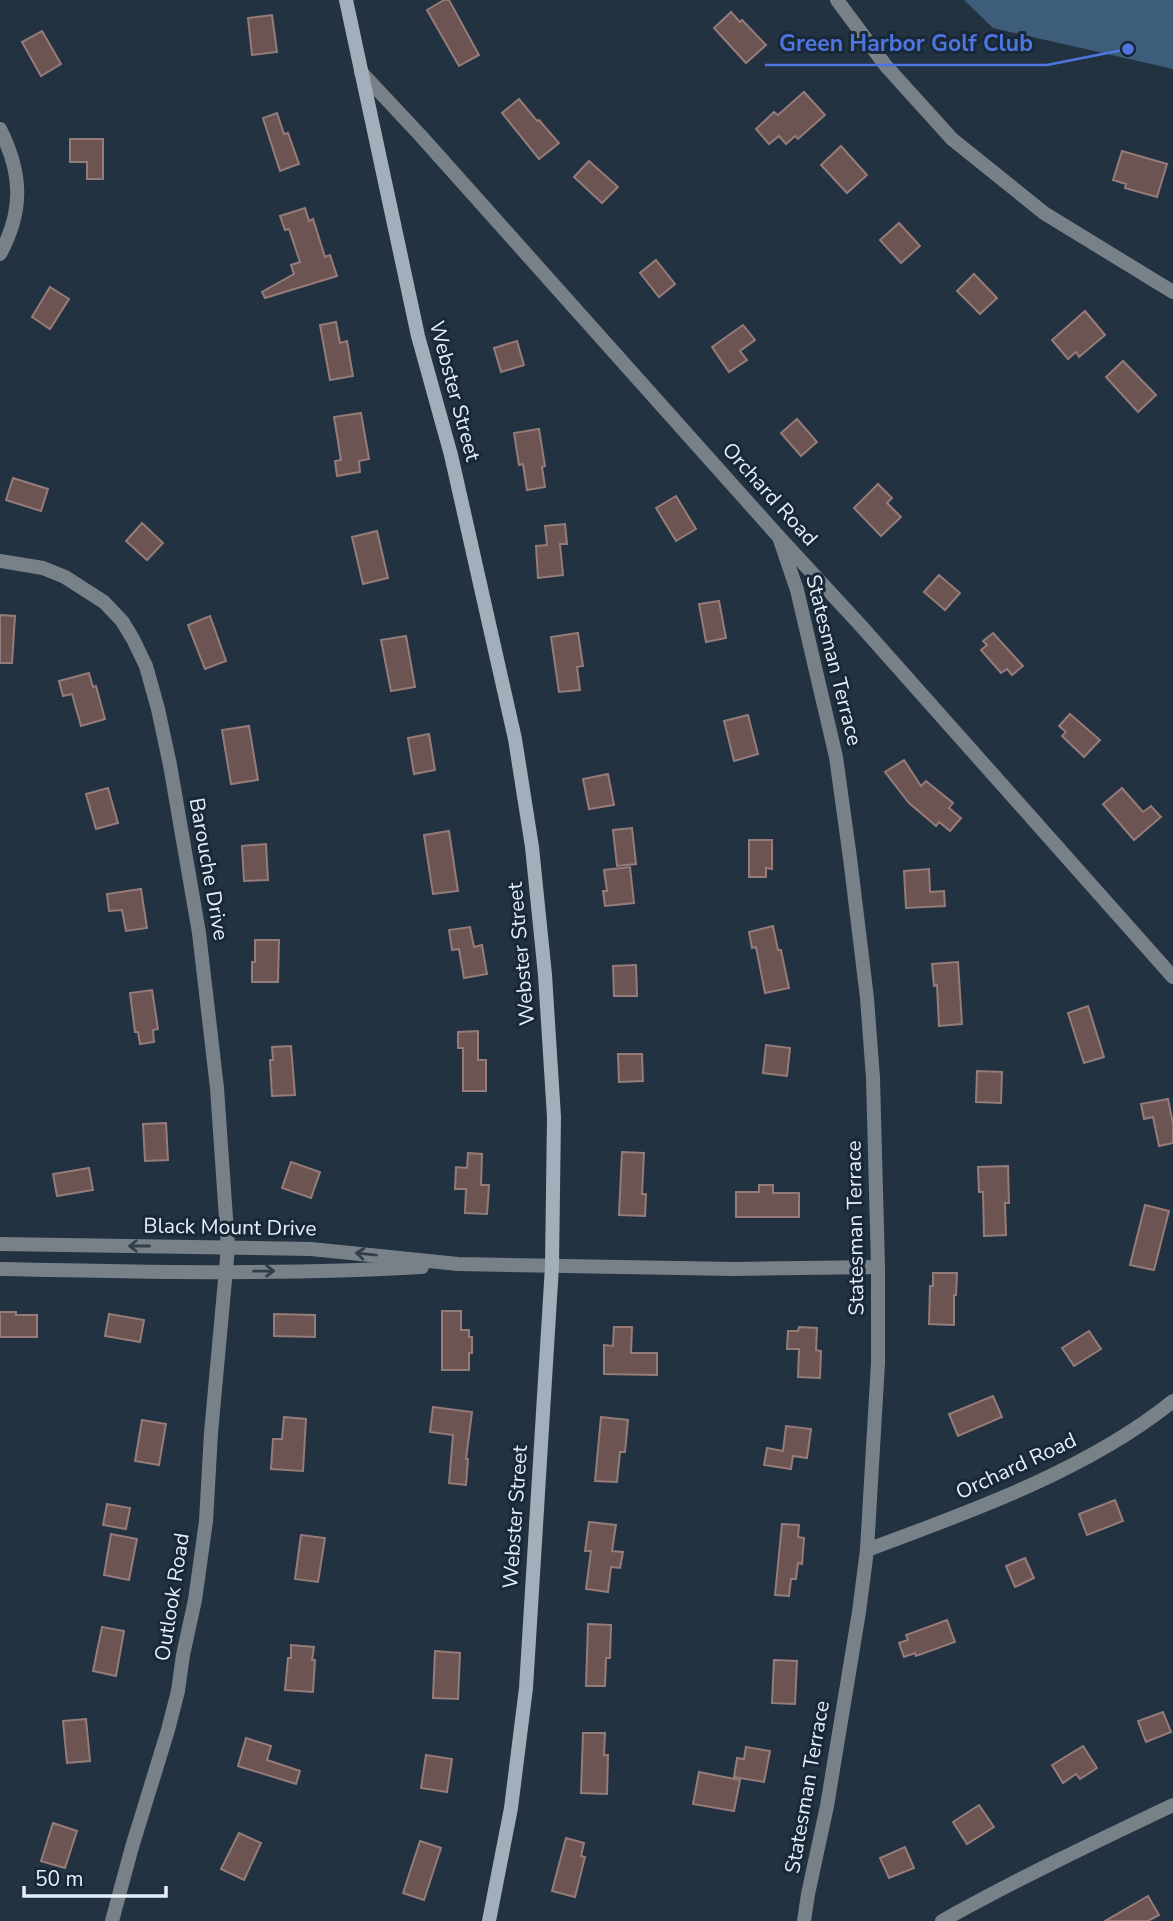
<svg xmlns="http://www.w3.org/2000/svg" width="1173" height="1921" font-family="'Nunito Sans',sans-serif">
  <style>
    .green { fill: #3d5d7a }
    .building { fill: #6c5453; stroke: #957b79; stroke-width: 2 }
    .lines { fill: none; stroke-linecap: round; stroke-linejoin: round }
    .street { stroke: #798188; stroke-width: 14 }
    .secondary { stroke: #a2aeba; stroke-width: 14 }
    .oneway { stroke: #313e4a }
    .labels { text-anchor: middle; stroke-width: 6; stroke-linejoin: round; paint-order: stroke }
    .street-label { font-size: 21px; fill: #e5eff8; stroke: #192836 }
    .leader { fill: none; stroke: #4f76e0; stroke-width: 2.5 }
    .callout-dot { fill: #4f76e0; stroke: #192836; stroke-width: 2.5 }
    .callout-label { font-size: 23px; text-anchor: middle; font-weight: bold; fill: #4f76e0; stroke: #192836; stroke-width: 6; stroke-linejoin: round; paint-order: stroke }
  </style>
  <rect width="100%" height="100%" fill="#233240"/>
  <!-- green -->
  <polygon class="green" points="964,0 1173,0 1173,69 993,28"/>
  <!-- building -->
  <g class="building">
    <polygon points="444,0 449,0 479,55 459,66 427,10"/>
    <polygon points="731,12 740,22 742,20 766,45 746,63 714,28"/>
    <polygon points="272,15 277,52 252,55 248,18"/>
    <polygon points="42,31 61,64 41,76 22,42"/>
    <polygon points="804,92 825,115 798,139 795,136 786,144 779,136 769,144 756,129 774,112 778,115"/>
    <polygon points="519,99 537,121 539,120 559,143 539,159 502,113"/>
    <polygon points="277,113 284,134 288,133 299,164 280,171 263,118"/>
    <polygon points="70,139 103,139 103,179 87,179 87,162 70,162"/>
    <polygon points="841,146 867,175 847,193 821,165"/>
    <polygon points="1122,151 1167,164 1157,197 1125,188 1126,184 1113,180"/>
    <polygon points="589,161 618,187 602,203 574,177"/>
    <polygon points="305,208 309,221 313,219 325,257 330,255 337,276 265,298 262,292 294,274 291,265 300,262 289,229 285,230 280,216"/>
    <polygon points="899,223 920,246 901,263 880,240"/>
    <polygon points="656,260 675,284 659,297 640,273"/>
    <polygon points="974,274 997,298 980,314 957,291"/>
    <polygon points="50,287 69,299 50,329 32,317"/>
    <polygon points="1085,311 1105,335 1079,357 1076,352 1068,359 1052,340"/>
    <polygon points="336,322 340,343 347,341 353,376 330,380 320,325"/>
    <polygon points="743,325 755,340 740,351 747,360 729,372 712,347"/>
    <polygon points="517,341 524,365 501,372 494,348"/>
    <polygon points="1123,361 1156,395 1138,412 1106,377"/>
    <polygon points="361,413 369,459 359,461 360,472 337,476 335,461 341,460 334,417"/>
    <polygon points="797,419 817,442 801,456 781,433"/>
    <polygon points="539,429 545,466 542,467 545,487 527,490 523,464 519,465 514,433"/>
    <polygon points="13,478 48,489 41,511 6,500"/>
    <polygon points="878,484 892,498 887,503 901,517 881,536 854,508"/>
    <polygon points="676,496 696,529 676,541 656,508"/>
    <polygon points="142,523 163,543 147,560 126,541"/>
    <polygon points="565,524 567,544 560,544 563,575 538,578 536,546 547,545 545,526"/>
    <polygon points="377,531 388,578 363,584 352,537"/>
    <polygon points="939,575 960,593 945,610 924,592"/>
    <polygon points="719,601 726,638 706,642 699,604"/>
    <polygon points="0,615 15,616 12,663 0,663"/>
    <polygon points="210,616 226,661 205,669 188,625"/>
    <polygon points="578,633 583,666 577,667 580,690 559,692 551,637"/>
    <polygon points="993,633 1023,666 1012,675 1007,669 1001,673 981,650 987,645 983,641"/>
    <polygon points="406,636 415,687 391,691 381,640"/>
    <polygon points="89,673 93,687 96,686 105,719 81,726 72,694 63,696 59,681"/>
    <polygon points="1070,714 1100,740 1084,757 1062,736 1066,732 1059,726"/>
    <polygon points="748,715 758,754 734,761 724,721"/>
    <polygon points="249,726 258,780 231,784 222,730"/>
    <polygon points="429,734 435,770 414,774 408,738"/>
    <polygon points="904,760 921,786 926,781 953,803 949,808 961,818 950,831 939,822 936,826 909,803 885,772"/>
    <polygon points="608,774 614,805 589,809 583,779"/>
    <polygon points="108,788 118,823 96,829 86,794"/>
    <polygon points="1122,788 1143,812 1151,806 1161,817 1134,840 1103,804"/>
    <polygon points="632,828 636,864 617,866 613,830"/>
    <polygon points="449,831 458,891 433,894 424,835"/>
    <polygon points="749,840 772,840 772,869 766,868 766,877 749,877"/>
    <polygon points="266,844 268,880 244,881 242,846"/>
    <polygon points="630,867 634,903 605,906 603,891 607,891 604,870"/>
    <polygon points="929,869 930,892 944,891 945,906 906,908 904,871"/>
    <polygon points="141,889 147,928 126,931 122,910 109,911 107,894"/>
    <polygon points="773,926 778,950 781,950 789,988 765,993 756,947 752,948 749,932"/>
    <polygon points="470,927 474,947 482,945 487,974 464,978 459,949 452,950 449,930"/>
    <polygon points="255,940 279,940 278,982 252,982 252,962 255,962"/>
    <polygon points="958,962 962,1024 939,1026 937,985 934,986 932,964"/>
    <polygon points="636,965 637,996 614,996 613,966"/>
    <polygon points="152,990 158,1029 153,1030 154,1042 140,1044 138,1032 135,1032 130,993"/>
    <polygon points="1088,1006 1104,1057 1084,1063 1068,1013"/>
    <polygon points="478,1031 478,1060 486,1060 486,1091 463,1091 463,1048 458,1048 458,1032"/>
    <polygon points="766,1045 790,1048 787,1076 763,1073"/>
    <polygon points="291,1046 295,1095 272,1096 270,1060 273,1060 272,1047"/>
    <polygon points="618,1054 642,1054 643,1081 619,1082"/>
    <polygon points="977,1071 1002,1072 1001,1103 976,1102"/>
    <polygon points="1168,1099 1173,1124 1173,1143 1159,1146 1153,1117 1144,1119 1141,1104"/>
    <polygon points="166,1123 168,1160 145,1161 143,1124"/>
    <polygon points="622,1152 644,1153 642,1194 646,1194 645,1216 619,1215"/>
    <polygon points="468,1153 482,1154 481,1185 489,1185 487,1214 465,1213 466,1189 455,1189 456,1167 467,1168"/>
    <polygon points="291,1162 320,1172 311,1198 282,1188"/>
    <polygon points="1008,1166 1009,1203 1005,1203 1006,1235 984,1236 983,1192 979,1192 978,1167"/>
    <polygon points="89,1168 93,1190 57,1196 53,1174"/>
    <polygon points="759,1185 773,1185 773,1193 799,1193 799,1217 736,1217 736,1192 759,1192"/>
    <polygon points="1145,1205 1169,1211 1154,1270 1130,1265"/>
    <polygon points="933,1273 957,1273 956,1295 954,1295 954,1325 929,1324 930,1286 933,1286"/>
    <polygon points="442,1311 461,1311 461,1330 469,1330 469,1337 472,1337 472,1353 469,1353 469,1370 442,1370"/>
    <polygon points="0,1312 16,1312 16,1315 37,1315 37,1337 0,1337"/>
    <polygon points="109,1314 144,1320 140,1342 105,1336"/>
    <polygon points="274,1314 315,1315 315,1337 274,1336"/>
    <polygon points="614,1327 632,1327 631,1353 657,1353 657,1375 604,1374 604,1345 613,1346"/>
    <polygon points="799,1327 817,1328 816,1350 821,1351 820,1378 798,1377 799,1349 787,1349 788,1331 798,1331"/>
    <polygon points="1089,1331 1101,1349 1074,1366 1062,1348"/>
    <polygon points="993,1396 1002,1417 958,1436 949,1414"/>
    <polygon points="433,1407 472,1412 466,1459 468,1459 466,1485 449,1483 453,1435 430,1432"/>
    <polygon points="284,1417 306,1419 303,1471 271,1469 273,1439 282,1439"/>
    <polygon points="601,1417 628,1420 625,1452 620,1452 617,1482 595,1481"/>
    <polygon points="142,1420 166,1424 159,1465 135,1461"/>
    <polygon points="786,1426 811,1429 807,1458 793,1456 791,1469 764,1465 767,1448 783,1451"/>
    <polygon points="1115,1500 1123,1521 1087,1535 1079,1514"/>
    <polygon points="107,1504 130,1508 126,1529 103,1525"/>
    <polygon points="589,1522 616,1525 612,1551 623,1552 620,1568 611,1567 608,1592 586,1589 591,1551 585,1551"/>
    <polygon points="782,1524 799,1525 798,1537 804,1538 802,1564 798,1563 796,1579 791,1579 789,1596 775,1595"/>
    <polygon points="111,1534 137,1539 129,1580 104,1575"/>
    <polygon points="301,1535 325,1538 318,1582 295,1579"/>
    <polygon points="1025,1558 1034,1578 1015,1587 1006,1566"/>
    <polygon points="947,1620 955,1642 916,1656 915,1653 904,1657 899,1643 908,1640 906,1635"/>
    <polygon points="588,1624 611,1625 610,1658 606,1658 605,1686 586,1686"/>
    <polygon points="102,1627 124,1631 116,1676 93,1671"/>
    <polygon points="291,1645 314,1647 312,1660 315,1660 313,1692 285,1690 288,1658 291,1658"/>
    <polygon points="435,1651 460,1653 458,1699 433,1698"/>
    <polygon points="774,1660 797,1661 795,1704 772,1703"/>
    <polygon points="1163,1712 1171,1732 1146,1742 1138,1721"/>
    <polygon points="86,1719 90,1761 67,1763 63,1721"/>
    <polygon points="583,1733 605,1733 604,1755 608,1755 607,1794 581,1793"/>
    <polygon points="246,1738 271,1746 267,1760 300,1771 296,1784 238,1766"/>
    <polygon points="1083,1746 1097,1768 1080,1779 1076,1774 1063,1783 1052,1765"/>
    <polygon points="746,1747 770,1751 764,1782 734,1777 737,1758 744,1759"/>
    <polygon points="426,1755 452,1759 447,1792 421,1788"/>
    <polygon points="699,1772 740,1780 734,1811 693,1804"/>
    <polygon points="979,1805 994,1827 967,1844 953,1822"/>
    <polygon points="53,1823 77,1831 65,1868 41,1861"/>
    <polygon points="239,1833 261,1843 244,1880 221,1869"/>
    <polygon points="566,1838 584,1843 581,1856 585,1857 575,1897 552,1891"/>
    <polygon points="420,1841 441,1848 424,1900 403,1893"/>
    <polygon points="905,1847 914,1868 889,1878 880,1858"/>
    <polygon points="1148,1896 1159,1915 1148,1921 1105,1921"/>
  </g>
  <g class="lines">
    <!-- street -->
    <g class="street">
      <polyline points="837,0 886,66 952,139 1044,213 1173,292"/>
      <polyline points="361,72 420,135 779,537 862,627 1173,977"/>
      <path d="M0,129C22,173 24,210 0,254"/>
      <polyline points="779,537 797,590 836,757 850,858 867,998 873,1078 878,1267 878,1363 867,1550 859,1612 827,1806 808,1894 804,1921"/>
      <polyline points="0,561 43,568 65,577 104,602 122,621 133,639 146,666 158,709 170,765 199,933 217,1088 228,1247 211,1433 206,1521 195,1600 183,1655 178,1691 168,1730 132,1847 112,1921"/>
      <polyline points="0,1244 311,1249 458,1264 733,1269 878,1267"/>
      <path d="M0,1269C140,1272 282,1275 422,1267"/>
      <path d="M867,1550C969,1512 1088,1470 1173,1401"/>
      <path d="M942,1921C1017,1879 1095,1842 1173,1805"/>
    </g>
    <!-- secondary -->
    <polyline class="secondary" points="346,0 418,336 451,455 515,739 532,847 545,975 554,1117 552,1266 526,1688 511,1808 489,1921"/>
  </g>
  <!-- one-way arrows -->
  <defs><path id="oneway-shaft" d="M-6 0H5M1.5-3L5.5 0L1.5 3" fill="none" stroke-width="1.6" stroke-linecap="round" stroke-linejoin="round" transform="scale(1.75)"/></defs>
  <g class="oneway">
    <use href="#oneway-shaft" transform="translate(139 1246) rotate(-180)"/>
    <use href="#oneway-shaft" transform="translate(366 1254) rotate(-174)"/>
    <use href="#oneway-shaft" transform="translate(264 1271) rotate(-1)"/>
  </g>
  <g class="labels">
    <!-- street labels -->
    <g class="street-label">
      <text transform="translate(455 391) rotate(75)" y="7">Webster Street</text>
      <text transform="translate(770 494) rotate(48)" y="7">Orchard Road</text>
      <text transform="translate(834 660) rotate(76)" y="7">Statesman Terrace</text>
      <text transform="translate(209 869) rotate(80)" y="7">Barouche Drive</text>
      <text transform="translate(521 954) rotate(-95)" y="7">Webster Street</text>
      <text transform="translate(230 1227) rotate(1)" y="7">Black Mount Drive</text>
      <text transform="translate(855 1228) rotate(-91)" y="7">Statesman Terrace</text>
      <text transform="translate(1016 1466) rotate(-25)" y="7">Orchard Road</text>
      <text transform="translate(515 1517) rotate(-86)" y="7">Webster Street</text>
      <text transform="translate(172 1597) rotate(-81)" y="7">Outlook Road</text>
      <text transform="translate(807 1787) rotate(-80)" y="7">Statesman Terrace</text>
    </g>
  </g>
  <!-- callouts -->
  <path class="leader" d="M1128 49L1047 65H765"/>
  <circle class="callout-dot" cx="1128" cy="49" r="7"/>
  <g class="callout-label">
    <text x="906" y="51">Green Harbor Golf Club</text>
  </g>
  <!-- scale -->
  <path d="M24 1886v10h142v-10" fill="none" stroke="#e5eff8" stroke-width="3.5"/>
  <text x="35" y="1886" font-size="21" fill="#e5eff8" stroke="#192836" stroke-width="5" paint-order="stroke">50 m</text>
</svg>
